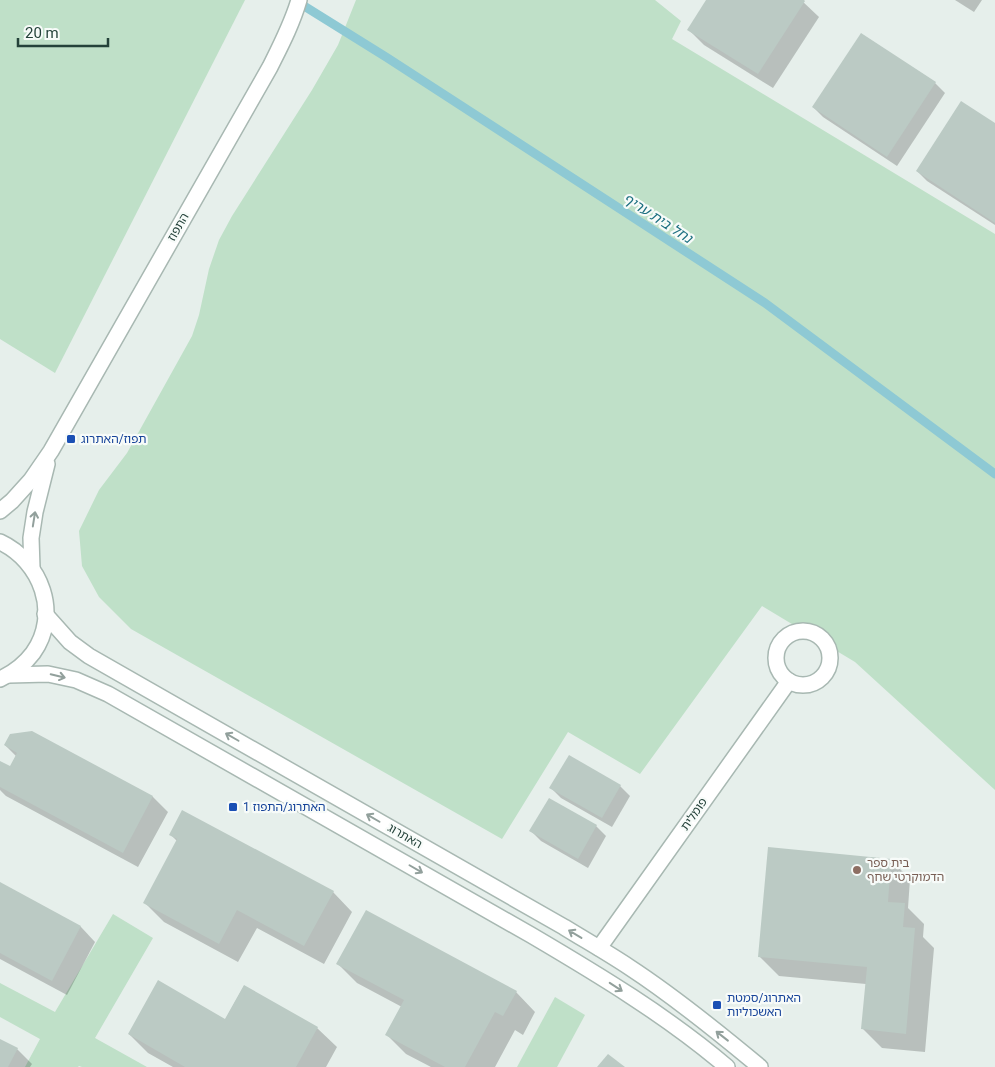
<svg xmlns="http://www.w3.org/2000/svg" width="995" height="1067" font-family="Roboto,'Noto Sans Hebrew',sans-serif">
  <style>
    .green { fill: #bfe0c8 }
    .shadow { fill: #0003 }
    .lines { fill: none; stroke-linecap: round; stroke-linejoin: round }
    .stream { stroke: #8ec9d4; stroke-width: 9 }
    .building { fill: #bbcac4 }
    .minor-casing { stroke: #a8b8b2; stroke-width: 18 }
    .minor { stroke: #fff; stroke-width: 15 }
    .oneway { stroke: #92a09c }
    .transit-dot { fill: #1a4fb4; stroke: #f7fbf9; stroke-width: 2 }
    .education-dot { fill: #8d6e63; stroke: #f7fbf9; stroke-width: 2 }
    .labels { text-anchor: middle; stroke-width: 4.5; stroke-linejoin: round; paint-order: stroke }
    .street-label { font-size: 12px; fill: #24423a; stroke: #f7fbf9 }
    .transit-label { font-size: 12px; fill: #164399; stroke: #f7fbf9; text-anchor: start }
    .education-label { font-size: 12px; fill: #785e54; stroke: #f7fbf9; text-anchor: start }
    .water-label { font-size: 14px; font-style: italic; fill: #1c6f80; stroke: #f7fbf9 }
  </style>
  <rect width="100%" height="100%" fill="#e6efeb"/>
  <!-- green -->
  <g class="green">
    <polygon points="0,0 245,0 55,373 0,339"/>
    <polygon points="356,0 655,0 681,21 672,39 995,234 995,790 855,662 762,606 640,774 568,732 502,839 131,629 99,597 82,566 79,531 99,490 127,453 192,336 199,315 209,269 219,240 232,216 312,90 338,45"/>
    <polygon points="113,914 153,938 95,1038 147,1067 82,1067 79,1066 78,1067 25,1067 40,1039 0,1017 0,983 55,1012"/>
    <polygon points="555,997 585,1015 557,1067 517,1067"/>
  </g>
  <!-- shadow -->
  <g class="shadow">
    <polygon points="708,0 801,0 819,17 773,88 704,45 689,30"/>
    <polygon points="955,0 982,0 974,12"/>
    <polygon points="935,83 945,93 897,166 823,117 813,107"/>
    <polygon points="995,125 995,225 927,181 917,171"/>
    <polygon points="32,732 153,797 168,812 138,867 6,796 0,790 0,763 10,768 16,756 5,745"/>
    <polygon points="620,786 630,796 612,827 561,798 551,788"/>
    <polygon points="549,800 596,826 606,836 588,868 541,841 531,831"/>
    <polygon points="170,834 333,892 352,912 324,964 257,928 238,962 164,922 145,903 177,841"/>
    <polygon points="891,860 910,879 908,908 924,924 923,937 934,948 925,1052 882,1048 863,1029 866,984 779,976 759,956"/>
    <polygon points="0,884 81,927 95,942 67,995 0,959"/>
    <polygon points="338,964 516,992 535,1012 523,1035 515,1030 495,1067 431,1067 406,1054 387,1035 402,1007 357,983"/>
    <polygon points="244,986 317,1028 337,1047 326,1067 173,1067 148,1053 129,1034 225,1020"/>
    <polygon points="0,1040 17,1049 32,1064 30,1067 0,1067"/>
  </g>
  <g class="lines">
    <!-- stream -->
    <polyline class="stream" points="296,1 386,57 765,303 995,474"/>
  </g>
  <!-- building -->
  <g class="building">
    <polygon points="706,0 804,0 805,1 758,74 687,30"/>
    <polygon points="861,33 936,82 887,157 812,107"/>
    <polygon points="961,101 995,123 995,223 916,171"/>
    <polygon points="32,731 153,796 123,853 0,787 0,761 10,766 17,753 4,745 10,734"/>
    <polygon points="569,755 621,785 602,818 549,788"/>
    <polygon points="549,798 597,825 578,859 529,831"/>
    <polygon points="182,810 334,891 304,946 237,910 219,944 143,903 177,839 169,835"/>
    <polygon points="768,847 891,859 888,902 905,903 903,927 915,928 906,1034 861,1029 867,967 758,957"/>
    <polygon points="0,882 81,926 52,981 0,953"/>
    <polygon points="366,910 517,991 503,1016 495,1012 465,1067 445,1067 385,1035 404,1000 336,964"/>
    <polygon points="158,980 225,1019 244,985 318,1027 296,1067 185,1067 128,1034"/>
    <polygon points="0,1039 18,1048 8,1067 0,1067"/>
    <polygon points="608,1054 625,1067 597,1067"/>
  </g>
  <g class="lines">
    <defs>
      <g id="minor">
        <path d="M0,511L12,501L31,480L51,451L270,67C281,45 292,24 299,0"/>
        <path d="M0,542C41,561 61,614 33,653C24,665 13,673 0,679"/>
        <polyline points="32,568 31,538 35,512 47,464"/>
        <path d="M45,614L70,642L89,656L564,927C585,940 608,953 629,967C675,997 718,1032 760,1067"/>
        <circle cx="803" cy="658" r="27"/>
        <path d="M9,675L48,674L76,680L108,694L531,935C599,975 667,1016 727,1067"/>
        <polyline points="599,948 789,681"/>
      </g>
    </defs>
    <!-- minor casing -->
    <use href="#minor" class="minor-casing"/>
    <!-- minor -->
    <use href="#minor" class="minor"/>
  </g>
  <!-- one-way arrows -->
  <defs><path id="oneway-shaft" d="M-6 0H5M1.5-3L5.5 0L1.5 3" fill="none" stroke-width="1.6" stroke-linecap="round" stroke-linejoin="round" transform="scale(1.25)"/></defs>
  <g class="oneway">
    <use href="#oneway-shaft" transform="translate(34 519) rotate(-81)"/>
    <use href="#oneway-shaft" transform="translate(58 676) rotate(13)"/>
    <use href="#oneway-shaft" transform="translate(232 737) rotate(-150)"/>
    <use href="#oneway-shaft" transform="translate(373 818) rotate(-150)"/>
    <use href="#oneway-shaft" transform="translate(416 869) rotate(30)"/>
    <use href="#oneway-shaft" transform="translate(575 934) rotate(-149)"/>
    <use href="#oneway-shaft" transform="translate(616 987) rotate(33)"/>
    <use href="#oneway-shaft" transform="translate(722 1036) rotate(-142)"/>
  </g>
  <!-- markers -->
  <g class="transit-dot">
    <rect x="66" y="434" width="10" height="10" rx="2.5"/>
    <rect x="228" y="802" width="10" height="10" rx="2.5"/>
    <rect x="712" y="1000" width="10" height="10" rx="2.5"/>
  </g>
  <circle class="education-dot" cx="857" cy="870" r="5"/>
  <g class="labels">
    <!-- street labels -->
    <g class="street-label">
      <text transform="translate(178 227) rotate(-60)" y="4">התפוז</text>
      <text transform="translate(694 814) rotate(-55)" y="4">פומלית</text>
      <text transform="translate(405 836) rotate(30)" y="4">האתרוג</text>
    </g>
    <!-- transit labels -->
    <g class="transit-label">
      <text x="81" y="443">תפוז/האתרוג</text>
      <text x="243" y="811">האתרוג/התפוז 1</text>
      <text x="727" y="1002">האתרוג/סמטת<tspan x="727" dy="14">האשכוליות</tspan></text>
    </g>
    <!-- education labels -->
    <g class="education-label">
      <text x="867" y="867">בית ספר<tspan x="867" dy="14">הדמוקרטי שחף</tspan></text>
    </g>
    <!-- water labels -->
    <g class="water-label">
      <text transform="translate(658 218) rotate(33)" y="5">נחל בית עריף</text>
    </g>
  </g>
  <!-- scale -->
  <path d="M18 38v8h90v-8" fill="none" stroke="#24423a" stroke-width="2.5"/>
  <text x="25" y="38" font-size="15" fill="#24423a" stroke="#f7fbf9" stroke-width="4" paint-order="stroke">20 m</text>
</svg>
